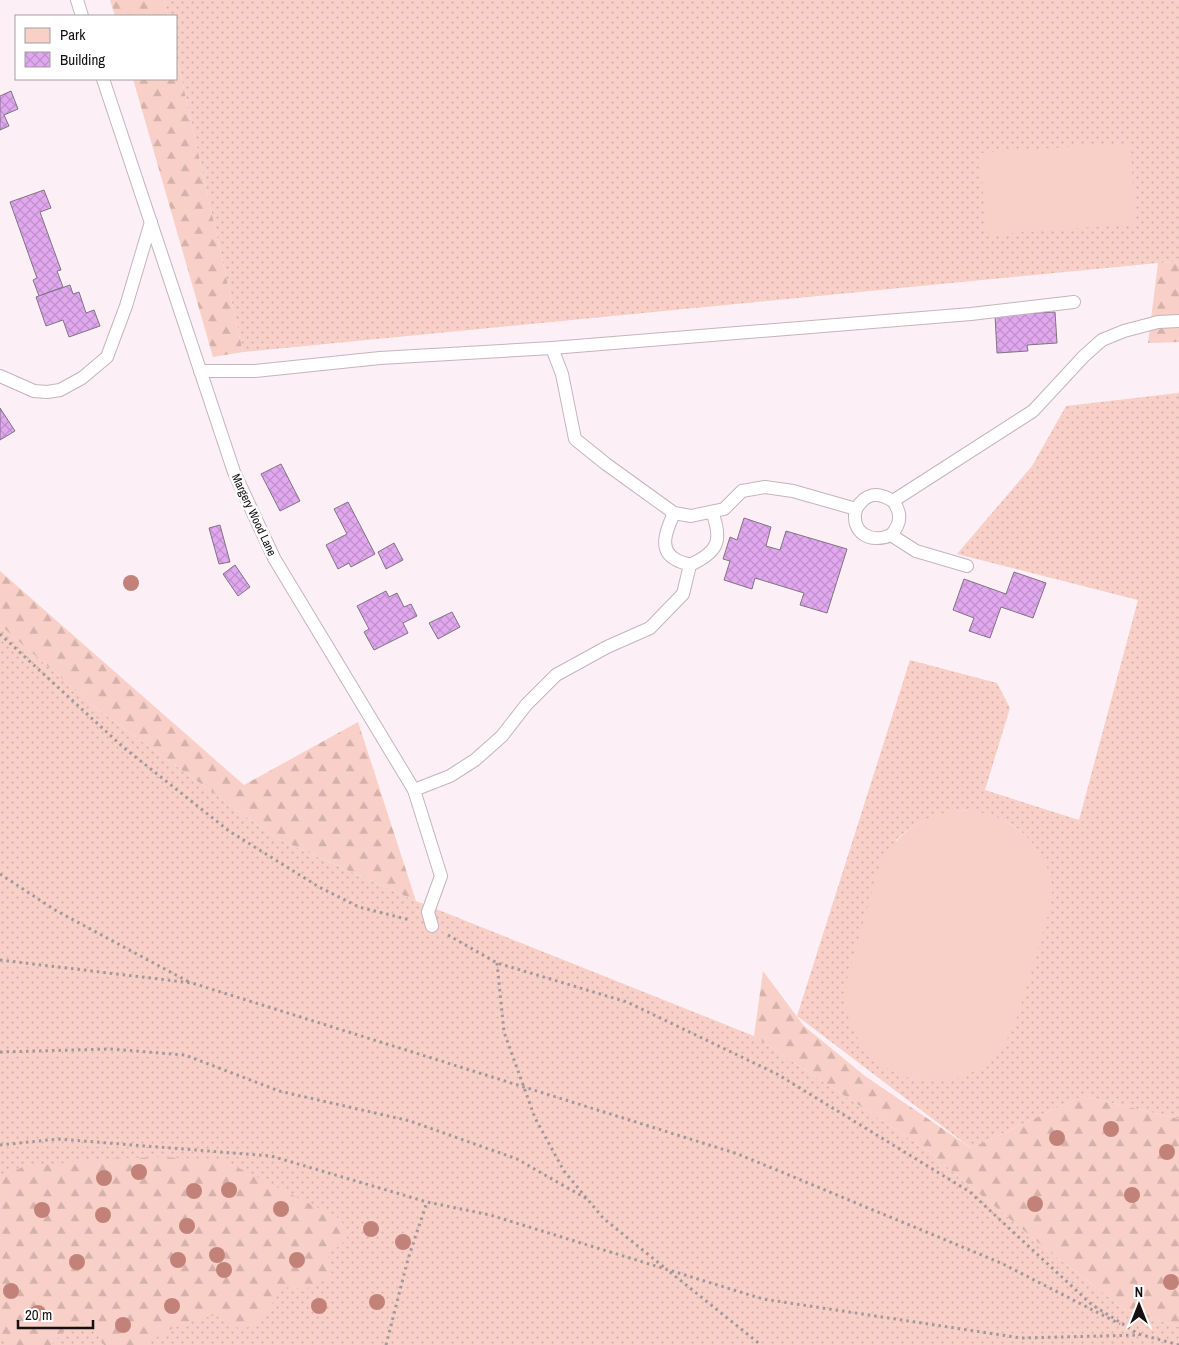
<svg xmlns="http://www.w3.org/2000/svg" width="1179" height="1345" font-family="'Archivo Narrow',sans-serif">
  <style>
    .green { fill: url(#green-dots); fill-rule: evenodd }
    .forest { fill: url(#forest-firs) }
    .pitch { fill: #f8d0c7 }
    .building { fill: url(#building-cross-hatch); stroke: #7f7481 }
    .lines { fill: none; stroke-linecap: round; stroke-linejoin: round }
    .lane-casing { stroke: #c5b4bd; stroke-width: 14 }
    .path { stroke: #a2989d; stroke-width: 3; stroke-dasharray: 2.5 4; stroke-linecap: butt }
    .lane { stroke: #fff; stroke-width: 12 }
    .tree { fill: #c38279 }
    .labels { text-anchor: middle; stroke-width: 5; stroke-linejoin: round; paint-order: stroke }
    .street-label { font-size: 12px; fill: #161013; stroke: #fff }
  </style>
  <defs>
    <pattern id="green-dots" width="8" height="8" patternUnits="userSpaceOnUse" patternTransform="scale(1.25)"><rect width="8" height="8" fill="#f8d0c7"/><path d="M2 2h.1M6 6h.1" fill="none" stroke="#d4b2aa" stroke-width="1.8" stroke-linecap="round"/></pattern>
    <pattern id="forest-firs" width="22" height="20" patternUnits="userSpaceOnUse" patternTransform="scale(1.25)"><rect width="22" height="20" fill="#f8d0c7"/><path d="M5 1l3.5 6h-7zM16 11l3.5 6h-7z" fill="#d4b2aa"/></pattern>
    <pattern id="building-cross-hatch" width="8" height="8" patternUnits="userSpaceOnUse" patternTransform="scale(1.25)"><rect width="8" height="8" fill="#e1a8ef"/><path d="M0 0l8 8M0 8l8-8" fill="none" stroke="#c090cc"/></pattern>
  </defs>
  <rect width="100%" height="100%" fill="#fdeff6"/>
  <!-- green -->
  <g class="green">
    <polygon points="164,0 1179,0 1179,262 1158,263 243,352 176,54 176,16 168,16"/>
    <path d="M1179,391V1119L1083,1096L971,1148L797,1016L910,660L997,683L1010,708L985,790L1079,820L1138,600L957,554L1032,466L1066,406L1178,393ZM960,810C1012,814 1039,837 1052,887L966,1075L941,1081L911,1079L896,840C919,819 931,817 960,810Z"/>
    <polygon points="0,625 97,709 276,838 416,901 754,1036 928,1151 1046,1249 1124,1309 1179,1327 1179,1345 0,1345"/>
  </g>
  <!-- forest -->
  <g class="forest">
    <polygon points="110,0 164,0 168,16 115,16"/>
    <polygon points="176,54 243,352 213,357 133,79 176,79"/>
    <polygon points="1179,262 1179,342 1148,343 1158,263"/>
    <polygon points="0,571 244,785 358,722 416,901 276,838 97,709 0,625"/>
    <polygon points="763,971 804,1026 865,1076 971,1148 1083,1096 1179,1119 1179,1327 1124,1309 1046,1249 928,1151 754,1036"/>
    <path d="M164,1157L225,1161L340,1219L346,1229L347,1239L328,1255L330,1267L329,1278L305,1289L284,1287L257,1325L240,1329L215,1315C191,1322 165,1327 148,1345H104L89,1322L70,1325L51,1345H7L0,1331V1177L23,1167L102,1159Z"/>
  </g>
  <!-- pitch -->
  <g class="pitch">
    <polygon points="1130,143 1136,224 986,235 980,153"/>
    <path d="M960,810C971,811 983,812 994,816C1023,827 1049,855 1052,887C1053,893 1051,900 1051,906L1015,1024C1009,1035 1004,1047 994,1056C950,1101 876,1084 852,1027C844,1010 845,993 848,975L880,864C897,832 925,814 960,810Z"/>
  </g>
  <!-- building -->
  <g class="building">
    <polygon points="11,91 18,109 4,115 9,126 0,130 0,96"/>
    <polygon points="44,190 51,208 40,212 61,270 57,271 63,287 39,296 33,280 37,278 10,202"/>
    <polygon points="70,285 73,294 79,292 86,313 94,310 100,326 69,337 63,320 46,326 36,297"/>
    <polygon points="1055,312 1057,343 1027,345 1028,351 997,353 995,315"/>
    <polygon points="0,408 15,431 0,440"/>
    <polygon points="281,464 300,501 280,511 261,474"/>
    <polygon points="348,502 375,554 351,567 349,563 338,569 326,545 347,534 334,509"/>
    <polygon points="744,518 771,527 766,546 780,550 786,531 847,549 827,613 800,605 804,593 755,578 752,589 724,580 730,561 723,559 730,537 737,540"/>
    <polygon points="220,525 230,562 219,564 209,528"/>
    <polygon points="394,543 403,560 386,569 378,552"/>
    <polygon points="235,565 250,587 238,596 223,574"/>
    <polygon points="1014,572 1046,583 1033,618 1001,607 990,638 969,631 974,618 953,610 964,579 1006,594"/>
    <polygon points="386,591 389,597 397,593 404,607 411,604 417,616 403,623 408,633 374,650 364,632 369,629 357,606"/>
    <polygon points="452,612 460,627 438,639 429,623"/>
  </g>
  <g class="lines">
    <defs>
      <g id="lane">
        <polyline points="77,0 82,16"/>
        <polyline points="103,79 234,472 274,558 414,790 441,876 428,912 432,926"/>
        <path d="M552,348L562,374L575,439L606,464L674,513L691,516L724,509L742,491L765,487L793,491L856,509C866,493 877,491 893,501L1033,411L1084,356L1102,340L1124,331L1158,322L1179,321"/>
        <polyline points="200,371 255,371 380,358 552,348 971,314 1074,302"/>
        <polyline points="0,376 34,391 47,392 60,390 82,378 107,357 126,306 151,222"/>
        <path d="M893,501C902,513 901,524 891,535L916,551L967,566"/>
        <path d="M856,509C850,533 871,544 891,535"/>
        <path d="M674,513C668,527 657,549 675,559C679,562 685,563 690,565"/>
        <path d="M414,790L450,776L475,760L502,736L526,705L556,675L607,647L650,628L683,594L690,565C718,552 723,541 712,512"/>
      </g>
    </defs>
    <!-- lane casing -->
    <use href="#lane" class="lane-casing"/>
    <!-- path -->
    <g class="path">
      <polyline points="0,634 123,747 229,831 319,887 359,907 410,920"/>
      <polyline points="0,874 55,910 189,982"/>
      <polyline points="448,935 497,963 627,1002 777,1074 970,1192 1091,1304 1140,1335"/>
      <polyline points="0,960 192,983 738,1154 1001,1263 1120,1324"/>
      <polyline points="497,963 504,1032 535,1118 564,1171 603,1218 665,1268"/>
      <polyline points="0,1052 110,1049 185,1055 279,1091 410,1121 517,1159 587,1199"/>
      <polyline points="0,1145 58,1139 271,1156 427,1202 490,1215 763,1299 1021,1338 1139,1335"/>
      <polyline points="670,1272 761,1345"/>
      <polyline points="1139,1334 1179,1345"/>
      <polyline points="386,1345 408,1259 427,1202"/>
    </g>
    <!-- lane -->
    <use href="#lane" class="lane"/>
  </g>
  <!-- trees -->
  <g class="tree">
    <circle cx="131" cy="583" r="8"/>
    <circle cx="1111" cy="1129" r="8"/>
    <circle cx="1057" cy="1138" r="8"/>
    <circle cx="1167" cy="1152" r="8"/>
    <circle cx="139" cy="1172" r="8"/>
    <circle cx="104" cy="1178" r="8"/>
    <circle cx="229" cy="1190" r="8"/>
    <circle cx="194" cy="1191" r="8"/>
    <circle cx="1132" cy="1195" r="8"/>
    <circle cx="1035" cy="1204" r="8"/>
    <circle cx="281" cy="1209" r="8"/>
    <circle cx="42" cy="1210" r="8"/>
    <circle cx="103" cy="1215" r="8"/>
    <circle cx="187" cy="1226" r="8"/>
    <circle cx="371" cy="1229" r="8"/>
    <circle cx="403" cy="1242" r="8"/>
    <circle cx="217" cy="1255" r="8"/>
    <circle cx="178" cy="1260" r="8"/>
    <circle cx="297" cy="1260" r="8"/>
    <circle cx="77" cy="1262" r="8"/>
    <circle cx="224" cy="1270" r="8"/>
    <circle cx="1171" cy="1282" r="8"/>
    <circle cx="11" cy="1291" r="8"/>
    <circle cx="377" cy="1302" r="8"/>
    <circle cx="172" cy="1306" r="8"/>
    <circle cx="319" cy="1306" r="8"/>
    <circle cx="38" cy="1313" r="8"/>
    <circle cx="123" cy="1325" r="8"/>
  </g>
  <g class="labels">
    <!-- street labels -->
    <g class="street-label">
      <text transform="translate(254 515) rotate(65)" y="4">Margery Wood Lane</text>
    </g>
  </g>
  <!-- legend -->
  <rect x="15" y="15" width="162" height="65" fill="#ffffff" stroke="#a29fa1"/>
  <rect x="25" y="28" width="25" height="15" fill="#f8d0c7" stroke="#a29fa1"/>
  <text x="60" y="40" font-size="15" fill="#161013">Park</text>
  <rect x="25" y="52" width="25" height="15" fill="url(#building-cross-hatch)" stroke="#a29fa1"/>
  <text x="60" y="65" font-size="15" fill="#161013">Building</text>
  <!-- north arrow -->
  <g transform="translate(1139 1305)" stroke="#ffffff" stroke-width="4" paint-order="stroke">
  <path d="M0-4L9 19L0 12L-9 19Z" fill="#161013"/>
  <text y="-8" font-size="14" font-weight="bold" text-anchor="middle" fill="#161013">N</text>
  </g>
  <!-- scale -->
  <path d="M18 1320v8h75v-8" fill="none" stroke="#161013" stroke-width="2.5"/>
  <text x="25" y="1320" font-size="15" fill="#161013" stroke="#ffffff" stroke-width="4" paint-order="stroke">20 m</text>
</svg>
